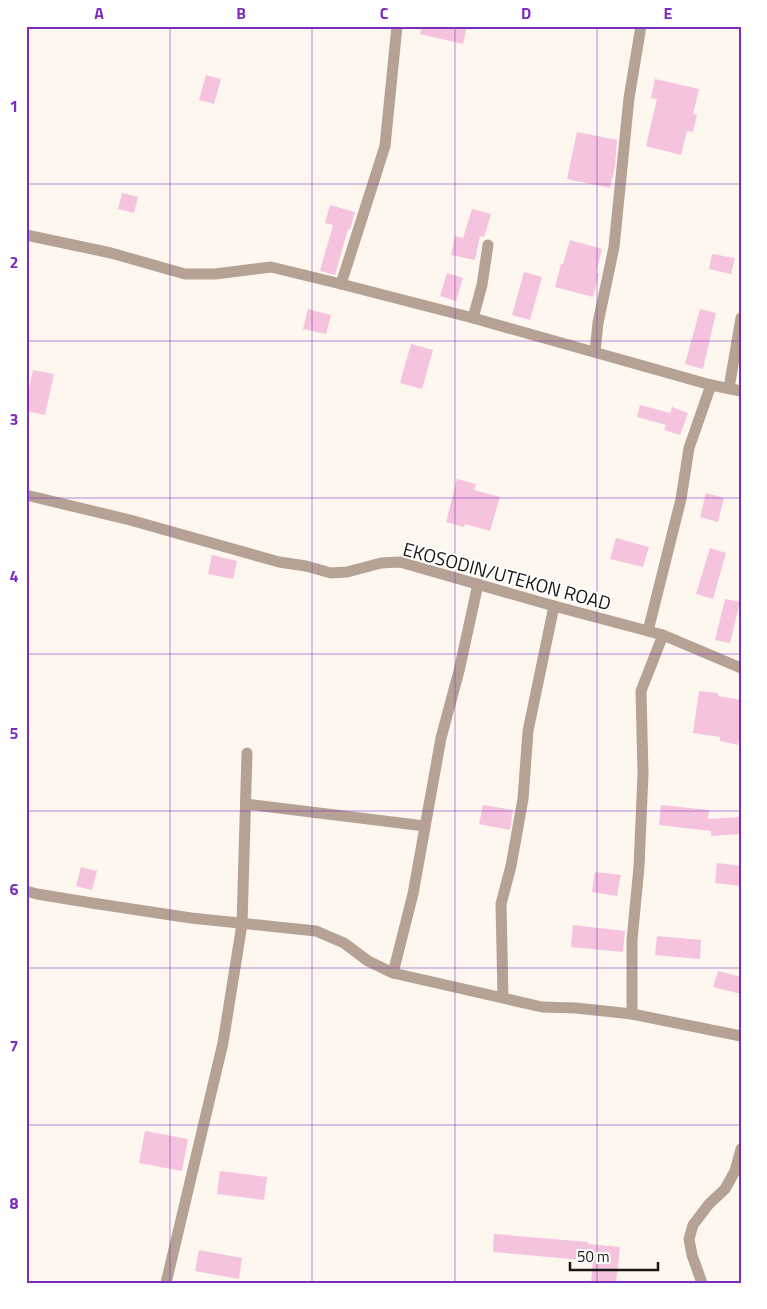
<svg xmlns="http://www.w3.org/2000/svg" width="767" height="1309" font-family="'Titillium Web',sans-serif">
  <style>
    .building { fill: #f5c3dd }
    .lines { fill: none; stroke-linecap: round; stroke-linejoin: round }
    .street { stroke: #b5a294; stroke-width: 11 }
    .grid { fill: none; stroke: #7b2cbf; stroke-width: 1; stroke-opacity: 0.55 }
    .labels { text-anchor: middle; stroke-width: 4; stroke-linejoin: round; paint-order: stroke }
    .street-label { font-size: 19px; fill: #1a1612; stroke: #fff }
    .neatline { fill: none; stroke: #7b2cbf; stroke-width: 2 }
    .grid-label { font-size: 16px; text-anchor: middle; font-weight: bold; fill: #7b2cbf }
  </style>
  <rect width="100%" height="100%" fill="#fdf7ef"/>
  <!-- building -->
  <g class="building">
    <polygon points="422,26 467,26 463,44 420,34"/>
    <polygon points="206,75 221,79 214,104 199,100"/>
    <polygon points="655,79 699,89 693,114 697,115 693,132 687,131 681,155 646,146 657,99 651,98"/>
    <polygon points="577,132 617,140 615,167 610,188 567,179"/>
    <polygon points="122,193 138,197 134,213 118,209"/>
    <polygon points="330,205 355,212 350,230 348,229 335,275 320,271 333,225 325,223"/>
    <polygon points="472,209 491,214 484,237 480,236 475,260 451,255 455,236 463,238"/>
    <polygon points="570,240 602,249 596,273 599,274 593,297 555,287 561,264 563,264"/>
    <polygon points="712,254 735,258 731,274 709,269"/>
    <polygon points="524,272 542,277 530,320 512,315"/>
    <polygon points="447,273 463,278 456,301 440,296"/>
    <polygon points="308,309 331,315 326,334 303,329"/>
    <polygon points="700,309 716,313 703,369 685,364"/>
    <polygon points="411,344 433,350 422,389 400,383"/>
    <polygon points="33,370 54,374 45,415 26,411 26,403"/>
    <polygon points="640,405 670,413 672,407 688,413 680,435 664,430 666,425 637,417"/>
    <polygon points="457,479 476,484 474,490 500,497 490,531 465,524 464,527 446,522"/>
    <polygon points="706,493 724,498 718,522 700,517"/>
    <polygon points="616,538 649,547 643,567 610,559"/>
    <polygon points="710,548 726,553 713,599 696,594"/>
    <polygon points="212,555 237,561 233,579 208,574"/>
    <polygon points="725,599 740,602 730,643 715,640"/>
    <polygon points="699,691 718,693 718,696 741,700 741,729 738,745 720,741 720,737 693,733"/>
    <polygon points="483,805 513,810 510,830 479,824"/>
    <polygon points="661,805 709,810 708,819 741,817 741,834 711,836 711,831 659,825"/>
    <polygon points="717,863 741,866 741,886 715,883"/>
    <polygon points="81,867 97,871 92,890 76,886"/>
    <polygon points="595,872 621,875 617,896 592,892"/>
    <polygon points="573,925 625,931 623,952 571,947"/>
    <polygon points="657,936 701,940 700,959 655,955"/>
    <polygon points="718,971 741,977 741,994 713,987"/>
    <polygon points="145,1131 188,1139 182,1171 139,1163"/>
    <polygon points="220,1171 267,1177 264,1200 217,1194"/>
    <polygon points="494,1234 588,1242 588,1244 620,1247 616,1283 591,1283 593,1261 493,1252"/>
    <polygon points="199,1250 242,1258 239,1279 195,1271"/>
  </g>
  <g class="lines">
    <!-- street -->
    <g class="street">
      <polyline points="26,235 111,253 185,274 215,274 271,267 341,284 473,318 711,385 741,391"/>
      <polyline points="341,284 385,146 397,26"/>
      <polyline points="473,318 482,285 488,245"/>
      <polyline points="595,352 598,323 614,247 629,98 641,26"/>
      <polyline points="729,388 741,318"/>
      <polyline points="26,495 130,520 279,562 306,566 331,573 347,572 381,563 400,562 554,606 663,635 741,668"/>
      <polyline points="648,631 681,499 689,448 711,385"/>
      <polyline points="246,804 425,826"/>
      <polyline points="26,891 37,894 92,903 191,918 316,931 344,943 368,961 393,973 542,1007 576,1008 632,1014 741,1036"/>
      <polyline points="393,973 413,894 441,738 459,671 478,584"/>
      <polyline points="503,997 501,904 511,866 523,799 528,731 554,606"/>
      <polyline points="632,1014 632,940 639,867 643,774 641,691 663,635"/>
      <polyline points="166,1283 223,1043 242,924 247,753"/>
      <polyline points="702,1283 692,1255 689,1239 693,1225 709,1204 725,1189 735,1171 741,1149"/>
    </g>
  </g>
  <!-- grid -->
  <path class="grid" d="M170,26V1283M312,26V1283M455,26V1283M597,26V1283M26,184H741M26,341H741M26,498H741M26,654H741M26,811H741M26,968H741M26,1125H741"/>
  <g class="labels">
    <!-- street labels -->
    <g class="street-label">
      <text transform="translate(507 576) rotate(15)" y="7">EKOSODIN/UTEKON ROAD</text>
    </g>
  </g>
  <!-- border -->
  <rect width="767" height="1309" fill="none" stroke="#ffffff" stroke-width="55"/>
  <!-- scale -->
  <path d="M570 1262v8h88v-8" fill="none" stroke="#1a1612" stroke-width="2.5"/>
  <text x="577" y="1262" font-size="15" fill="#1a1612" stroke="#ffffff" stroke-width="4" paint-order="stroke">50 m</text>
  <rect x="28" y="28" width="712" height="1254" class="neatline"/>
  <g class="grid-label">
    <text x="99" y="19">A</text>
    <text x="241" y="19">B</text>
    <text x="384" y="19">C</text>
    <text x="526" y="19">D</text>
    <text x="668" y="19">E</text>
    <text x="14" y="112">1</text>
    <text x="14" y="268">2</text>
    <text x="14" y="425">3</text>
    <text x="14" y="582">4</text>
    <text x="14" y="739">5</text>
    <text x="14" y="895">6</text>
    <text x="14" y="1052">7</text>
    <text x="14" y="1209">8</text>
  </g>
</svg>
